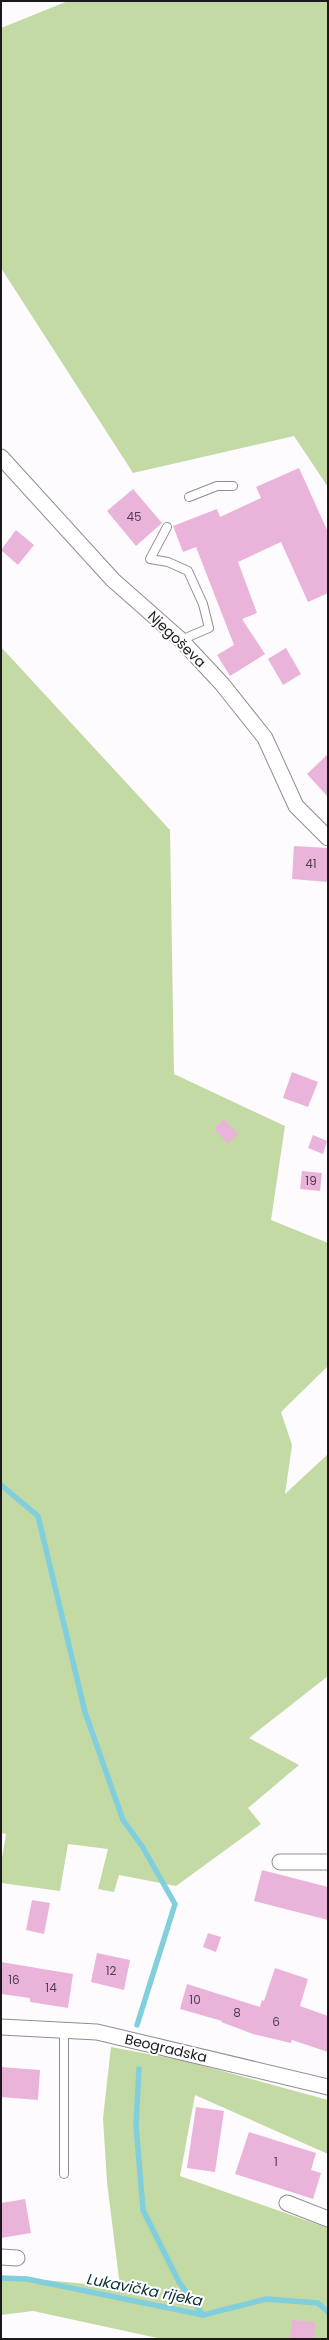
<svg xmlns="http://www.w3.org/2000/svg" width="329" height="2340" font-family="Poppins,sans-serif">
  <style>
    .green { fill: #c4daa5 }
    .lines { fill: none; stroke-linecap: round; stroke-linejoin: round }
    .stream { stroke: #81cfdd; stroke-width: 5.5 }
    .building { fill: #eab4da }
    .lane-casing { stroke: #938a97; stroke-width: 10 }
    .street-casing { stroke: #938a97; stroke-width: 17 }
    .lane { stroke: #fff; stroke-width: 8 }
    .street { stroke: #fff; stroke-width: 15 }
    .labels { text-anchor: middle; stroke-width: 4; stroke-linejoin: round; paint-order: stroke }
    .number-label { font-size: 12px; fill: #503f4d }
    .street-label { font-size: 14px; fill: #1c181e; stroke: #fff }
    .water-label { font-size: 15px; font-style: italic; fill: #0a3138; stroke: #fff }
  </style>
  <rect width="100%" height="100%" fill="#fdfbfe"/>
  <!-- green -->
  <g class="green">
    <polygon points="68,1 328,1 328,487 294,436 133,473 1,268 1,28"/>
    <polygon points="1,647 170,830 174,1074 285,1126 271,1220 328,1243 328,1366 281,1412 292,1445 285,1494 328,1454 328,1676 249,1738 299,1765 248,1808 261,1824 176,1886 119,1875 114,1892 98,1889 108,1849 68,1844 60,1891 1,1883 1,1864 6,1834 1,1833"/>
    <polygon points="111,2047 186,2061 328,2100 328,2154 195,2095 180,2176 328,2228 328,2339 162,2339 33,2311 1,2315 1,2276 120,2287 107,2182 103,2118"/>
  </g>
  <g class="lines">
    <!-- stream -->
    <g class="stream">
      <polyline points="1,1485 38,1516 85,1712 123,1820 142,1846 175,1904 137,2025"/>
      <polyline points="139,2069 136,2125 143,2210 179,2282 203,2315"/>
      <polyline points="1,2278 27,2279 203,2315 266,2299 318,2303 328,2312"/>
    </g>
  </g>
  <!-- building -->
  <g class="building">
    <polygon points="299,468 328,532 328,593 308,602 281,542 238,562 257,613 242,619 265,654 230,676 217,655 234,645 196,547 183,552 173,526 217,509 220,517 261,498 256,487"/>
    <polygon points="133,489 162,523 136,546 107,511"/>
    <polygon points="16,530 34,545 18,565 1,550"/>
    <polygon points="286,648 301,674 283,685 268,659"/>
    <polygon points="328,754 328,797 307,774"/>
    <polygon points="294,846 328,848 328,882 292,879"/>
    <polygon points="292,1072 318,1082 308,1107 283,1098"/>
    <polygon points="224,1119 238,1134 228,1144 214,1129"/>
    <polygon points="313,1135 327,1141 323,1154 308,1148"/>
    <polygon points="302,1171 322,1173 320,1191 300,1189"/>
    <polygon points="262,1870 328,1887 328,1920 254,1901"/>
    <polygon points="32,1900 50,1903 44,1934 26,1930"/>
    <polygon points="208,1933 221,1937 216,1952 203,1947"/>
    <polygon points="97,1953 130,1960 124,1990 91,1982"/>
    <polygon points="1,1962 73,1974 68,2008 30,2002 30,1998 1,1994"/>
    <polygon points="275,1968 308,1979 300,2006 328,2016 328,2052 292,2040 291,2043 253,2034 221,2022 222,2021 180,2009 187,1984 260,2007 262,2000 264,2001"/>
    <polygon points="1,2067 40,2070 38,2100 1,2097"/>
    <polygon points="196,2107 224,2111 215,2172 187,2168"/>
    <polygon points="249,2132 316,2153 311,2170 321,2173 313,2199 235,2174"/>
    <polygon points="25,2199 31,2233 1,2238 1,2203"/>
    <polygon points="292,2320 315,2322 314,2339 290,2339"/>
  </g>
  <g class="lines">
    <defs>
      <g id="lane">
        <polyline points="189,497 217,486 233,486"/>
        <polyline points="167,527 150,559 168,562 188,571 203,604 209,628 181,640"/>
        <polyline points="64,2174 64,2030"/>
      </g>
      <g id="street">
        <polyline points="1,457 113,580 181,640 222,684 265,738 296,806 328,838"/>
        <polyline points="280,1862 328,1862"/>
        <polyline points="1,2027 97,2032 328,2087"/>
        <polyline points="287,2203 328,2219"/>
        <polyline points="1,2257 17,2258"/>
      </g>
    </defs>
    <!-- lane casing -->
    <use href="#lane" class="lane-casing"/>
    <!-- street casing -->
    <use href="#street" class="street-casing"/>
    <!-- lane -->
    <use href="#lane" class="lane"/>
    <!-- street -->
    <use href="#street" class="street"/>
  </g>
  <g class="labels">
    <!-- number labels -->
    <g class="number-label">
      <text x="134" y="521">45</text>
      <text x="311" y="868">41</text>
      <text x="311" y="1185">19</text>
      <text x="111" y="1975">12</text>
      <text x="14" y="1984">16</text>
      <text x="51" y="1992">14</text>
      <text x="195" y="2004">10</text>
      <text x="237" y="2017">8</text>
      <text x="276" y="2026">6</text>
      <text x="276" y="2166">1</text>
    </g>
    <!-- street labels -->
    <g class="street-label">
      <text transform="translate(177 639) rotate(44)" y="5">Njegoševa</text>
      <text transform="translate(166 2048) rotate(13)" y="5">Beogradska</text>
    </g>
    <!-- water labels -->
    <g class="water-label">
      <text transform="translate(145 2290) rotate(11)" y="5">Lukavička rijeka</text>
    </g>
  </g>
  <!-- border -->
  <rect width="329" height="2340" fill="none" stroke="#1c181e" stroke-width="4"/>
</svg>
